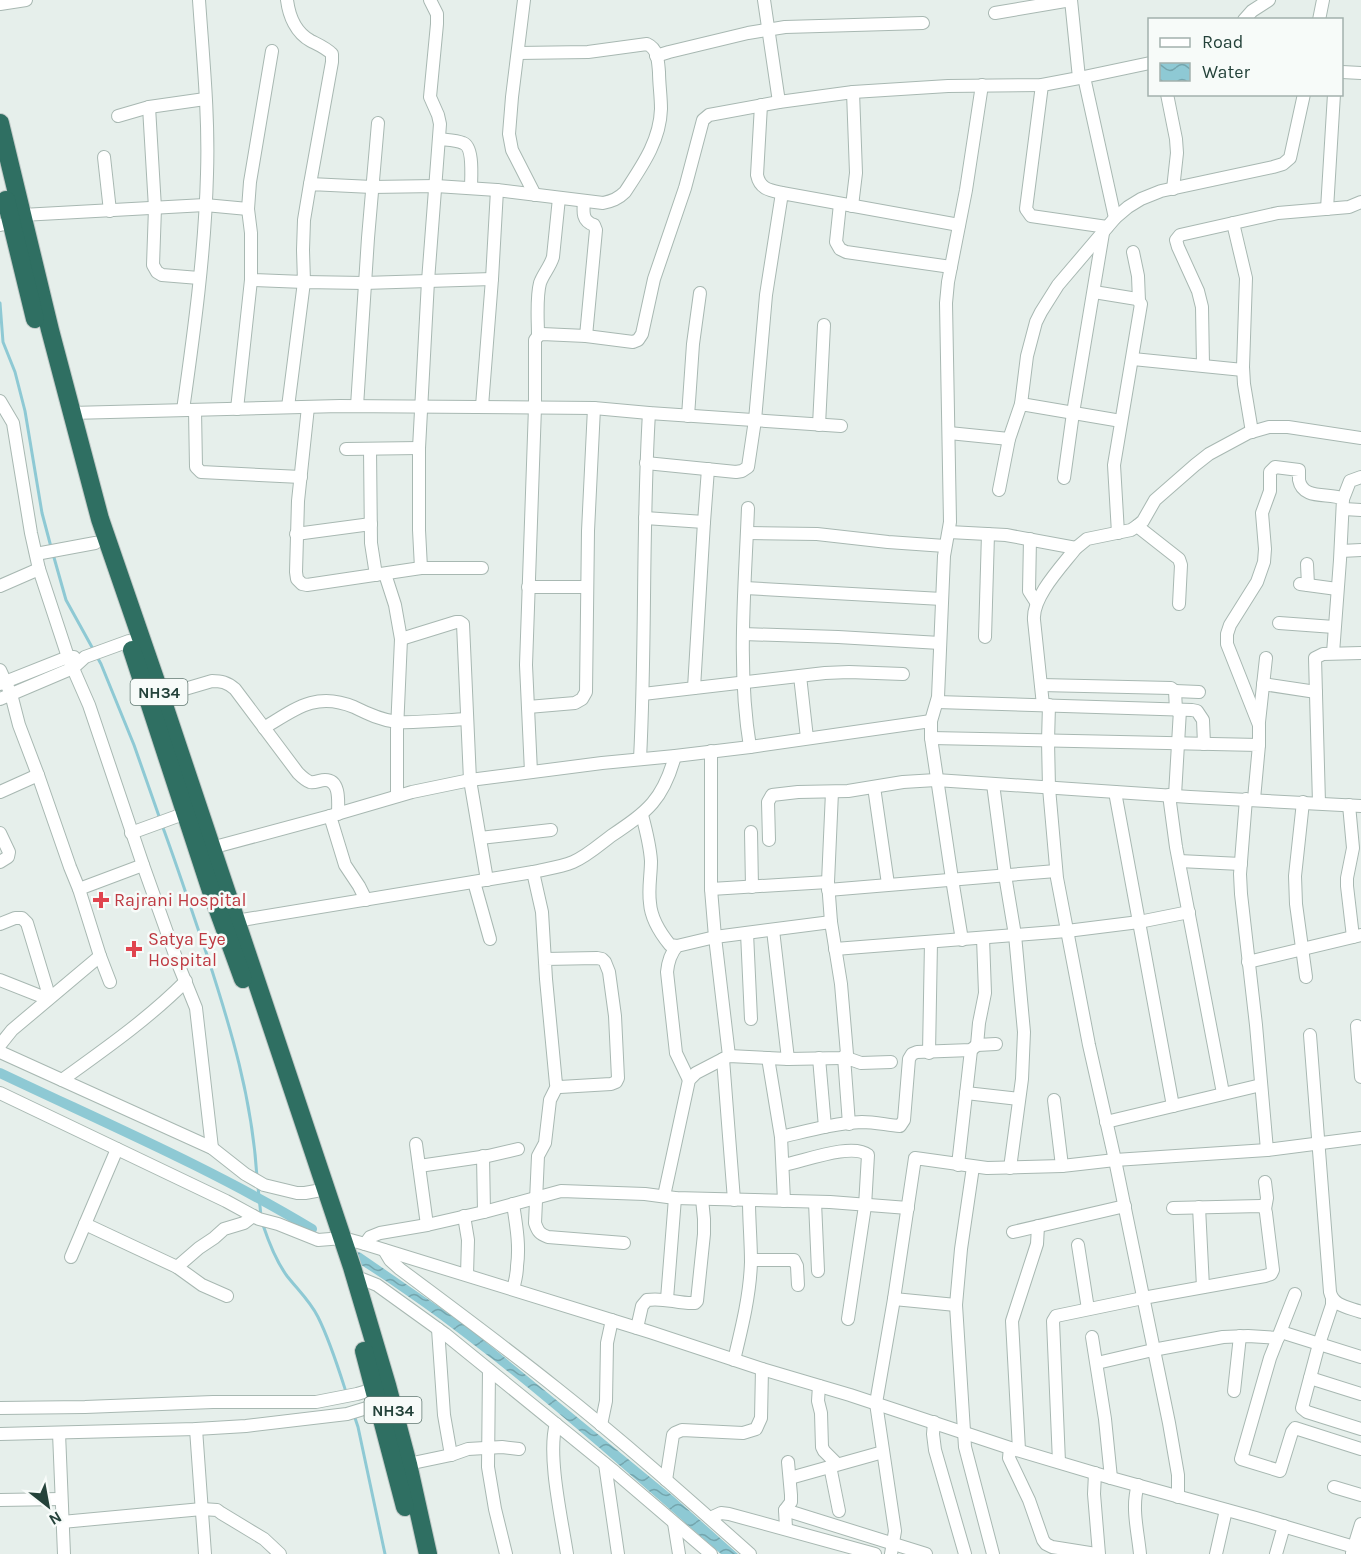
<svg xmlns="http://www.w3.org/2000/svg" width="1361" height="1554" font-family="Karla,sans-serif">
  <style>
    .water { fill: url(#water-waves) }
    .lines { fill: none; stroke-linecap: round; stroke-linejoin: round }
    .stream { stroke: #8ec9d4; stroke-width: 3 }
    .canal { stroke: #8ec9d4; stroke-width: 10 }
    .minor-casing { stroke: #a8b8b2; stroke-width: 14 }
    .highway-casing { stroke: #c2cac8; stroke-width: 20 }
    .minor { stroke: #fff; stroke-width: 12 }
    .highway { stroke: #2f6f62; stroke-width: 18 }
    .health-dot { fill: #e0444e; stroke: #f7fbf9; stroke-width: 2 }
    .labels { text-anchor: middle; stroke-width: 5; stroke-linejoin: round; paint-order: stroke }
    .shield { fill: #f7fbf9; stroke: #637a73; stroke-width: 1.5 }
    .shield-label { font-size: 16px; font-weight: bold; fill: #24423a }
    .health-label { font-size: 18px; fill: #be3a42; stroke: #f7fbf9; text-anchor: start }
  </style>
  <defs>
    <pattern id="water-waves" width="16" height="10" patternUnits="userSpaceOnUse" patternTransform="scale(1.5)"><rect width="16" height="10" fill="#8ec9d4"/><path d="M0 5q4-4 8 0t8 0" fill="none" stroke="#74a5ad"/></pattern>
  </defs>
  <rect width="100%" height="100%" fill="#e6efeb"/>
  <!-- water -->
  <path class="water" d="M353,1250L361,1253L464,1324L673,1496L738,1554H721C603,1452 488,1345 355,1261Z"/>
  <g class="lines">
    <!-- stream -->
    <g class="stream">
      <polyline points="0,303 3,342 15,372 25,411 42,513 51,547"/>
      <polyline points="53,554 66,600 93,649"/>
      <polyline points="96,655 101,664 134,745 160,819"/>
      <path d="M162,825C178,868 192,912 207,955C231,1029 252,1098 257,1177"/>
      <polyline points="258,1187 261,1216"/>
      <path d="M263,1225C269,1243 276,1261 287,1276C298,1290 310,1301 318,1317C330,1341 338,1367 346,1392"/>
      <polyline points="354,1415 358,1427 385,1554"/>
    </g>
    <!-- canal -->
    <path class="canal" d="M0,1073C105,1123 213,1169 312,1229"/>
    <defs>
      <g id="minor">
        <path d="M287,0C289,16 296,33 311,41C319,45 326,48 332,54V62L310,184"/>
        <polyline points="524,0 512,97 509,134 512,150 535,195"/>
        <polyline points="764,0 779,102"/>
        <polyline points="0,4 26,0"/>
        <polyline points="995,13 1071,0"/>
        <polyline points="1244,20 1252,11 1269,0"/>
        <polyline points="1319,20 1323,0"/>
        <path d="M272,51L250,182L248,209L251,233V280L304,282L303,250L304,220L310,184L372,187L436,186L497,190L603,203C612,201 618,199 625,192C642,166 660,141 661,109C661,96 659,84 659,72C658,61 658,49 647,44L588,52L518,53"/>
        <polyline points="656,56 669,52 748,33 785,27 923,23"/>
        <polyline points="1342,72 1361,73"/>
        <polyline points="1084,77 1115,218"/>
        <polyline points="1079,78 1150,63"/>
        <polyline points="1042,85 1026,209 1031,216 1107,227"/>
        <polyline points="1167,94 1176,139 1177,153 1173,189"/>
        <path d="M761,105L757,175C760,189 769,190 782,193"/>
        <polyline points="149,107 155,208 153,265 157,272 162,275 199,278"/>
        <polyline points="118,116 149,107 205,99"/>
        <path d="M439,139C447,140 456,140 463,143C474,147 471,178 471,188"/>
        <polyline points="104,157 110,211"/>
        <path d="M584,201C583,212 582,221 594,225L596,230L586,336"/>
        <polyline points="840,204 836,242 840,249 846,252 951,267"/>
        <polyline points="852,206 856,173 853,92"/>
        <polyline points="1327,209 1334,94"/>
        <polyline points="1233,223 1246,278 1243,367 1244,384 1252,432"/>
        <polyline points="0,225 11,222 22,215 205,205 248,209"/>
        <polyline points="1133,252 1138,276 1139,301"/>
        <polyline points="1094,292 1137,299 1141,304 1114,465 1118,533"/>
        <path d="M538,336C538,320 536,298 540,283C543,274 550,267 553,257L559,198"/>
        <polyline points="1133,359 1243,370"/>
        <polyline points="1203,365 1202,307 1198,291 1178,247 1176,240 1180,235 1278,213 1349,207 1361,202"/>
        <polyline points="0,401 13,423 31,533 39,569 68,657 89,705 143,865 179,966 196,1008 212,1148"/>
        <polyline points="1021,404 1027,356 1036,322 1041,312 1058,285 1115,218 1128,207 1141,199 1161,191 1273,167 1283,164 1290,158 1304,94"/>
        <polyline points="357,406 368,238 378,123"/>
        <polyline points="482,406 492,279 497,190"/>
        <polyline points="288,407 304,282 364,283 492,279"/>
        <polyline points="308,407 298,501 296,572 297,579 302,584 307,585 421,568 482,568"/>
        <polyline points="237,409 251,280"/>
        <path d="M183,410C194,332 205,253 207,174C209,116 203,58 199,0"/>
        <polyline points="195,410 196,467 201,472 301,477"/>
        <polyline points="71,413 340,406 594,408 649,413 841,426"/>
        <polyline points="688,416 693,344 700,293"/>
        <polyline points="819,425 824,325"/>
        <polyline points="949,433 1009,439"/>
        <polyline points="346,449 419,448"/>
        <polyline points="370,449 371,543 376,575"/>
        <polyline points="646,463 736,472 742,471 748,467 755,420 766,295 782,193 959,225"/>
        <polyline points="1064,478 1073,413 1103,233"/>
        <polyline points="999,490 1009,439 1021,404 1121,421"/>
        <polyline points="1343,499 1350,481 1361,477"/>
        <path d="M748,508C745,587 737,668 750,747"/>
        <polyline points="1344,509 1361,510"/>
        <polyline points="645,518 704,522"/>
        <polyline points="1137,526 1179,559 1181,565 1179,604"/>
        <polyline points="949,532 1006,535 1076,548"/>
        <polyline points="747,533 817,534 888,542 945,546"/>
        <polyline points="296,534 371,524"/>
        <polyline points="1030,539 1029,591 1036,602"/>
        <polyline points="1341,551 1361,550"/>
        <polyline points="36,554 95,543"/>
        <polyline points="1307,564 1308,585"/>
        <polyline points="421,568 419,530 419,448 428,281 440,124 438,115 430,97 437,24 437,14 430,0"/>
        <polyline points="385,574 395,605 401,639 397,730 397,796"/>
        <polyline points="1300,584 1337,589"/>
        <polyline points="0,586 39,569"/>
        <polyline points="528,587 587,587"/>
        <polyline points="745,588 942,599"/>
        <polyline points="1279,623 1334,627"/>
        <polyline points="743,634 838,637 940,643"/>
        <polyline points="985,637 988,534"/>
        <polyline points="401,639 456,622 460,622 463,624 470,780 487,880"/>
        <polyline points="0,670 11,694 19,725 38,775 70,867 79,889 100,956 110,982"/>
        <polyline points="800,676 807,738"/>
        <polyline points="0,684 68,657 74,657"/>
        <polyline points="1263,684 1316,692"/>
        <polyline points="1041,685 1171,688 1175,691 1176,710"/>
        <polyline points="694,688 704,522 708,469"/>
        <polyline points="1175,691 1199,692"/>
        <polyline points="643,694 825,673 849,672 903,674"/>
        <path d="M161,696L212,681C221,681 227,682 235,689L298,773C301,776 305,780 310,782C315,783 320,780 325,780C341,780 338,803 338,814"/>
        <polyline points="0,699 73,668 85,657 129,641"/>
        <polyline points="937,702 1192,710 1197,711 1203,720 1204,744"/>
        <path d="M1043,705L1034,620C1032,597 1062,566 1076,548L1087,539L1131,530L1137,526L1143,521L1155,500L1195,465L1209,454L1248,433L1269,427H1288L1361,438"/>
        <polyline points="1049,705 1048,741 1049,788 1057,878 1089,1045 1115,1160 1169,1423 1178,1475 1178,1497"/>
        <polyline points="528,707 575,703 582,699 586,692 588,531 594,408"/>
        <polyline points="1259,722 1266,658"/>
        <path d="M264,728C295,709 316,691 354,707C368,714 381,720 397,722C419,723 445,720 467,719"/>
        <polyline points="931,738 1259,745 1254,799"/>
        <path d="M1259,745V725L1227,644V634L1230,625L1257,582L1264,562L1265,549L1262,513L1270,491V472L1275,467L1299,470C1299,473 1299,477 1299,480C1303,501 1330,492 1343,499L1340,560L1333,653"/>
        <polyline points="711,751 711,889 715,937 729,1056"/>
        <path d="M640,759C646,644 642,528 649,413"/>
        <polyline points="531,772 526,665 535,407 535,340 538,336 542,334 586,336 633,342 638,340 642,334 654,279 685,188 703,120 709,115 779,102 853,92 948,86 1042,85 1079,78 1071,0"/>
        <polyline points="993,784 1005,875 1015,935 1024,1032 1022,1079 1010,1168"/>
        <polyline points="874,787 888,884"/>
        <polyline points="0,792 38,775"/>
        <polyline points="1115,792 1173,1106"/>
        <polyline points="1169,795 1176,847 1223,1093"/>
        <polyline points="1175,795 1180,710"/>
        <polyline points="1246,799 1240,874 1241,894 1256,1025 1267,1150"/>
        <polyline points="1303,802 1295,876 1296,904 1306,977"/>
        <polyline points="1319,803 1315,658 1323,654 1361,653"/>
        <polyline points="1349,805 1353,848 1347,878 1347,886 1353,937"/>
        <path d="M642,815C646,830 650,845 651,861C651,875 648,889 650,903C651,918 661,934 670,945L677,946"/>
        <polyline points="330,816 345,865 359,886 366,900"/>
        <polyline points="751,832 752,887"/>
        <polyline points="0,833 9,852 8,857 0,862"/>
        <polyline points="131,833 186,813"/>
        <polyline points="480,838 551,830"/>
        <polyline points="769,840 768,802 772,795 798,792 848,791 903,782 936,780 1190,797 1361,806"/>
        <polyline points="211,848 330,816 412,792 470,780 602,763 675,756 750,747 931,721"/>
        <polyline points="1179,861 1241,864"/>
        <polyline points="533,872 542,912 546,979 556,1084 560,1087 611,1084 616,1082 618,1078 615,1016 609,972 605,962 602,959 597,958 545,959"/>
        <polyline points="474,882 490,939"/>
        <polyline points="79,889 143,865"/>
        <polyline points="711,889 828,882"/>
        <polyline points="828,890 1056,871"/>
        <path d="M236,921L533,872C546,869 561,867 573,862C587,856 599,845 611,836C648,811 663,800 675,756"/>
        <polyline points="0,924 15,918 22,918 27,923 47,989 48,999 0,980"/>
        <polyline points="773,930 788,1059"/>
        <polyline points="747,933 751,1019"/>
        <polyline points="962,940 952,879 931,738 931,721 938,697 944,556 950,522 946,303 948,282 966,190 982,85"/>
        <polyline points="835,949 1067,931 1139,922 1189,912"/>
        <polyline points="1248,962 1361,935"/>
        <polyline points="1357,1026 1361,1077"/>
        <path d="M1310,1035L1330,1292C1333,1306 1348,1307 1361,1312"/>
        <polyline points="0,1045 12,1030 100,956"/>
        <polyline points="977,1045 979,1023 985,993 983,938"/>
        <polyline points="0,1052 212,1148 245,1174 264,1185 297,1193 305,1193 316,1191"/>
        <polyline points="929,1053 931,942"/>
        <polyline points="768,1058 781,1137 784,1201"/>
        <polyline points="819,1058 825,1127"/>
        <path d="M62,1080C105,1049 148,1019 186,981"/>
        <path d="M689,1080L676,1053L667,972C668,962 670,954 677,946L715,937L831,922"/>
        <path d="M557,1086L550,1100L545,1143L538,1156L535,1223C538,1232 540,1234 548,1237L624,1243"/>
        <polyline points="0,1093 226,1201 259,1219 278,1224 318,1240 343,1238 365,1244 650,1332 762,1369 850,1395 1010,1448 1111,1478 1256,1518 1361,1549"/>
        <polyline points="966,1093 1019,1099"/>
        <polyline points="1054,1100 1062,1166"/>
        <polyline points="1106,1122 1261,1085"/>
        <polyline points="849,1124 844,1057 861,1063 891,1062"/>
        <path d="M781,1137C807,1131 835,1123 862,1122C875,1122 887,1125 900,1126L904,1120L909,1059L912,1054L917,1052L971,1050L977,1045L996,1044"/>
        <polyline points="416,1144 427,1225"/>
        <polyline points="483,1156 484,1212"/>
        <path d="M783,1165C802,1162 852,1142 868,1155L865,1206L848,1319"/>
        <polyline points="958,1165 971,1050"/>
        <polyline points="419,1166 488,1156 518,1149"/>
        <polyline points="973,1167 961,1249 956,1305 965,1447 993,1554"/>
        <polyline points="664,1196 689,1080 696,1073 723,1059"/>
        <polyline points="734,1200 723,1059 729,1056 788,1059 842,1058 847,1054 841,984 831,922 828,882 832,792"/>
        <polyline points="815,1202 818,1271"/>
        <polyline points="1199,1207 1203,1287"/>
        <polyline points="1265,1209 1267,1198 1265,1182"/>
        <polyline points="464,1216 468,1240 467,1275"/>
        <polyline points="85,1224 177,1267 202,1285 227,1296"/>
        <polyline points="1013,1232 1125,1206"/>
        <polyline points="365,1244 370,1237 380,1233 427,1225 484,1212 561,1191 645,1194 675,1198 830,1202 908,1208"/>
        <polyline points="1078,1245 1088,1309"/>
        <path d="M384,1250L390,1260L400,1269C452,1308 505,1347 556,1388C623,1441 687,1498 750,1554"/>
        <polyline points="71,1257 117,1149"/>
        <polyline points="751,1260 794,1260 797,1266 798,1285"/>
        <polyline points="177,1267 199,1248 214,1238 224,1229 244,1223 253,1216"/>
        <polyline points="357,1280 362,1279 377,1285 445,1334 615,1472 711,1554"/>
        <path d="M513,1289C515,1282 517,1274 517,1266C520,1245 516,1224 513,1204"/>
        <polyline points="1295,1294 1270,1358 1241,1459 1280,1471 1292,1432 1295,1428 1361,1449"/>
        <polyline points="1332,1298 1332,1305 1319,1344 1302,1408 1307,1412 1361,1429"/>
        <polyline points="667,1299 675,1198"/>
        <polyline points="894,1299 956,1305"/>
        <path d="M637,1328L642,1306L647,1300C664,1297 678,1304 695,1303L697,1301L704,1234V1219L702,1199"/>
        <polyline points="438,1329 444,1415 451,1455"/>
        <polyline points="1281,1332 1361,1357"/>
        <polyline points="1092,1337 1105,1419 1111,1478"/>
        <path d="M734,1360C742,1327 750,1295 751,1262C751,1242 749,1221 749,1201"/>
        <polyline points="1097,1363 1153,1350 1223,1337 1248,1336 1278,1338"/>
        <polyline points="489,1370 488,1467 495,1509 506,1554"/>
        <polyline points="1310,1378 1361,1394"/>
        <polyline points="819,1386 818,1401 821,1413 822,1447 824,1451 837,1464"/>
        <polyline points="1234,1391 1240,1336"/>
        <polyline points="0,1408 85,1407 213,1402 316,1402 357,1394 381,1387"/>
        <polyline points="934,1422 933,1434 935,1450 965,1554"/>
        <path d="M556,1424C547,1455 562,1521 567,1554"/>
        <polyline points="601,1425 606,1401 607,1343 612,1320"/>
        <polyline points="196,1429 205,1554"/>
        <polyline points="59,1433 64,1554"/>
        <polyline points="0,1434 196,1429 246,1426 347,1414 383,1403"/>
        <polyline points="1010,1448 1009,1458 1029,1500 1043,1540 1046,1544 1052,1547 1096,1554"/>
        <polyline points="1019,1450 1012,1321 1037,1244 1038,1226"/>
        <polyline points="1059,1462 1053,1321 1056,1316 1143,1298 1265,1276 1271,1274 1273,1270 1266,1213 1265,1209 1261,1206 1173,1208"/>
        <polyline points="408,1464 451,1455 468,1449 502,1447 519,1449"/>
        <polyline points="605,1464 618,1554"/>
        <polyline points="830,1466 839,1511"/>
        <polyline points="1095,1473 1094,1494 1099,1554"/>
        <polyline points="790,1478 883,1452"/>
        <polyline points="666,1480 673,1435 675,1433 682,1430 743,1433 756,1429 761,1418 762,1369"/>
        <path d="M1138,1485C1131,1507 1138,1532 1140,1554"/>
        <polyline points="1334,1487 1361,1495"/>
        <polyline points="0,1500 61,1499"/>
        <polyline points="785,1510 926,1554"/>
        <polyline points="710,1518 721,1513 729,1514 875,1554"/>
        <polyline points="62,1522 202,1509 217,1510 221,1513 264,1539 280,1554"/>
        <polyline points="674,1523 679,1554"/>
        <polyline points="786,1528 785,1510 791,1502 791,1495 788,1462"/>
        <polyline points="1352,1553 1361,1524"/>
        <polyline points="891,1554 895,1531 876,1403 894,1299 915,1158 987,1168 1062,1166 1115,1160 1267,1150 1361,1138"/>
        <polyline points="1216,1554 1226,1510"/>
        <polyline points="1276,1554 1284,1526"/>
      </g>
      <g id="highway">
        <polyline points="0,123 50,330 100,519 161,696 352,1267 387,1385 408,1464 428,1554"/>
        <polyline points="6,200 35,319"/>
        <polyline points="132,650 211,891 243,979"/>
        <polyline points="364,1351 405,1507"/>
      </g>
    </defs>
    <!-- minor casing -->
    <use href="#minor" class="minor-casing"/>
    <!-- highway casing -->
    <use href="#highway" class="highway-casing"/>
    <!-- minor -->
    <use href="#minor" class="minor"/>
    <!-- highway -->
    <use href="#highway" class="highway"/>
  </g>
  <!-- markers -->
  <g class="health-dot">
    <path d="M98 891h6v6h6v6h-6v6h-6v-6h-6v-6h6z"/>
    <path d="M131 940h6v6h6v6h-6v6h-6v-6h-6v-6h6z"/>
  </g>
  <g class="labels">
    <!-- shield labels -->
    <g class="shield">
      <rect x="130.5" y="679" width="57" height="26" rx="4.5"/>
      <rect x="364.5" y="1397" width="57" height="26" rx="4.5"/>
    </g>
    <g class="shield-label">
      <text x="159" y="698">NH34</text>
      <text x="393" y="1416">NH34</text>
    </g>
    <!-- health labels -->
    <g class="health-label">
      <text x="114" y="906">Rajrani Hospital</text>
      <text x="148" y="945">Satya Eye<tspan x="148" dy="21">Hospital</tspan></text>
    </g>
  </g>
  <!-- legend -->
  <rect x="1148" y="18" width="195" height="78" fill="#f7fbf9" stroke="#a3b1ad" stroke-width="1.5"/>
  <rect x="1160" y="38" width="30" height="9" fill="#ffffff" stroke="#a3b1ad" stroke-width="1.5"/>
  <text x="1202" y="48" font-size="18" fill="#24423a">Road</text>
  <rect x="1160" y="63" width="30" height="18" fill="url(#water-waves)" stroke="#a3b1ad" stroke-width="1.5"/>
  <text x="1202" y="78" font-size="18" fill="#24423a">Water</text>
  <!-- north arrow -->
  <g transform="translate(48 1506) rotate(149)" stroke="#f7fbf9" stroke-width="4.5" paint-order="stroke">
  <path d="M0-4.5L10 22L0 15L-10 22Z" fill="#24423a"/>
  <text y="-9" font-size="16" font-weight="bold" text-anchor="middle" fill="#24423a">N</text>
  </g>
</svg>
